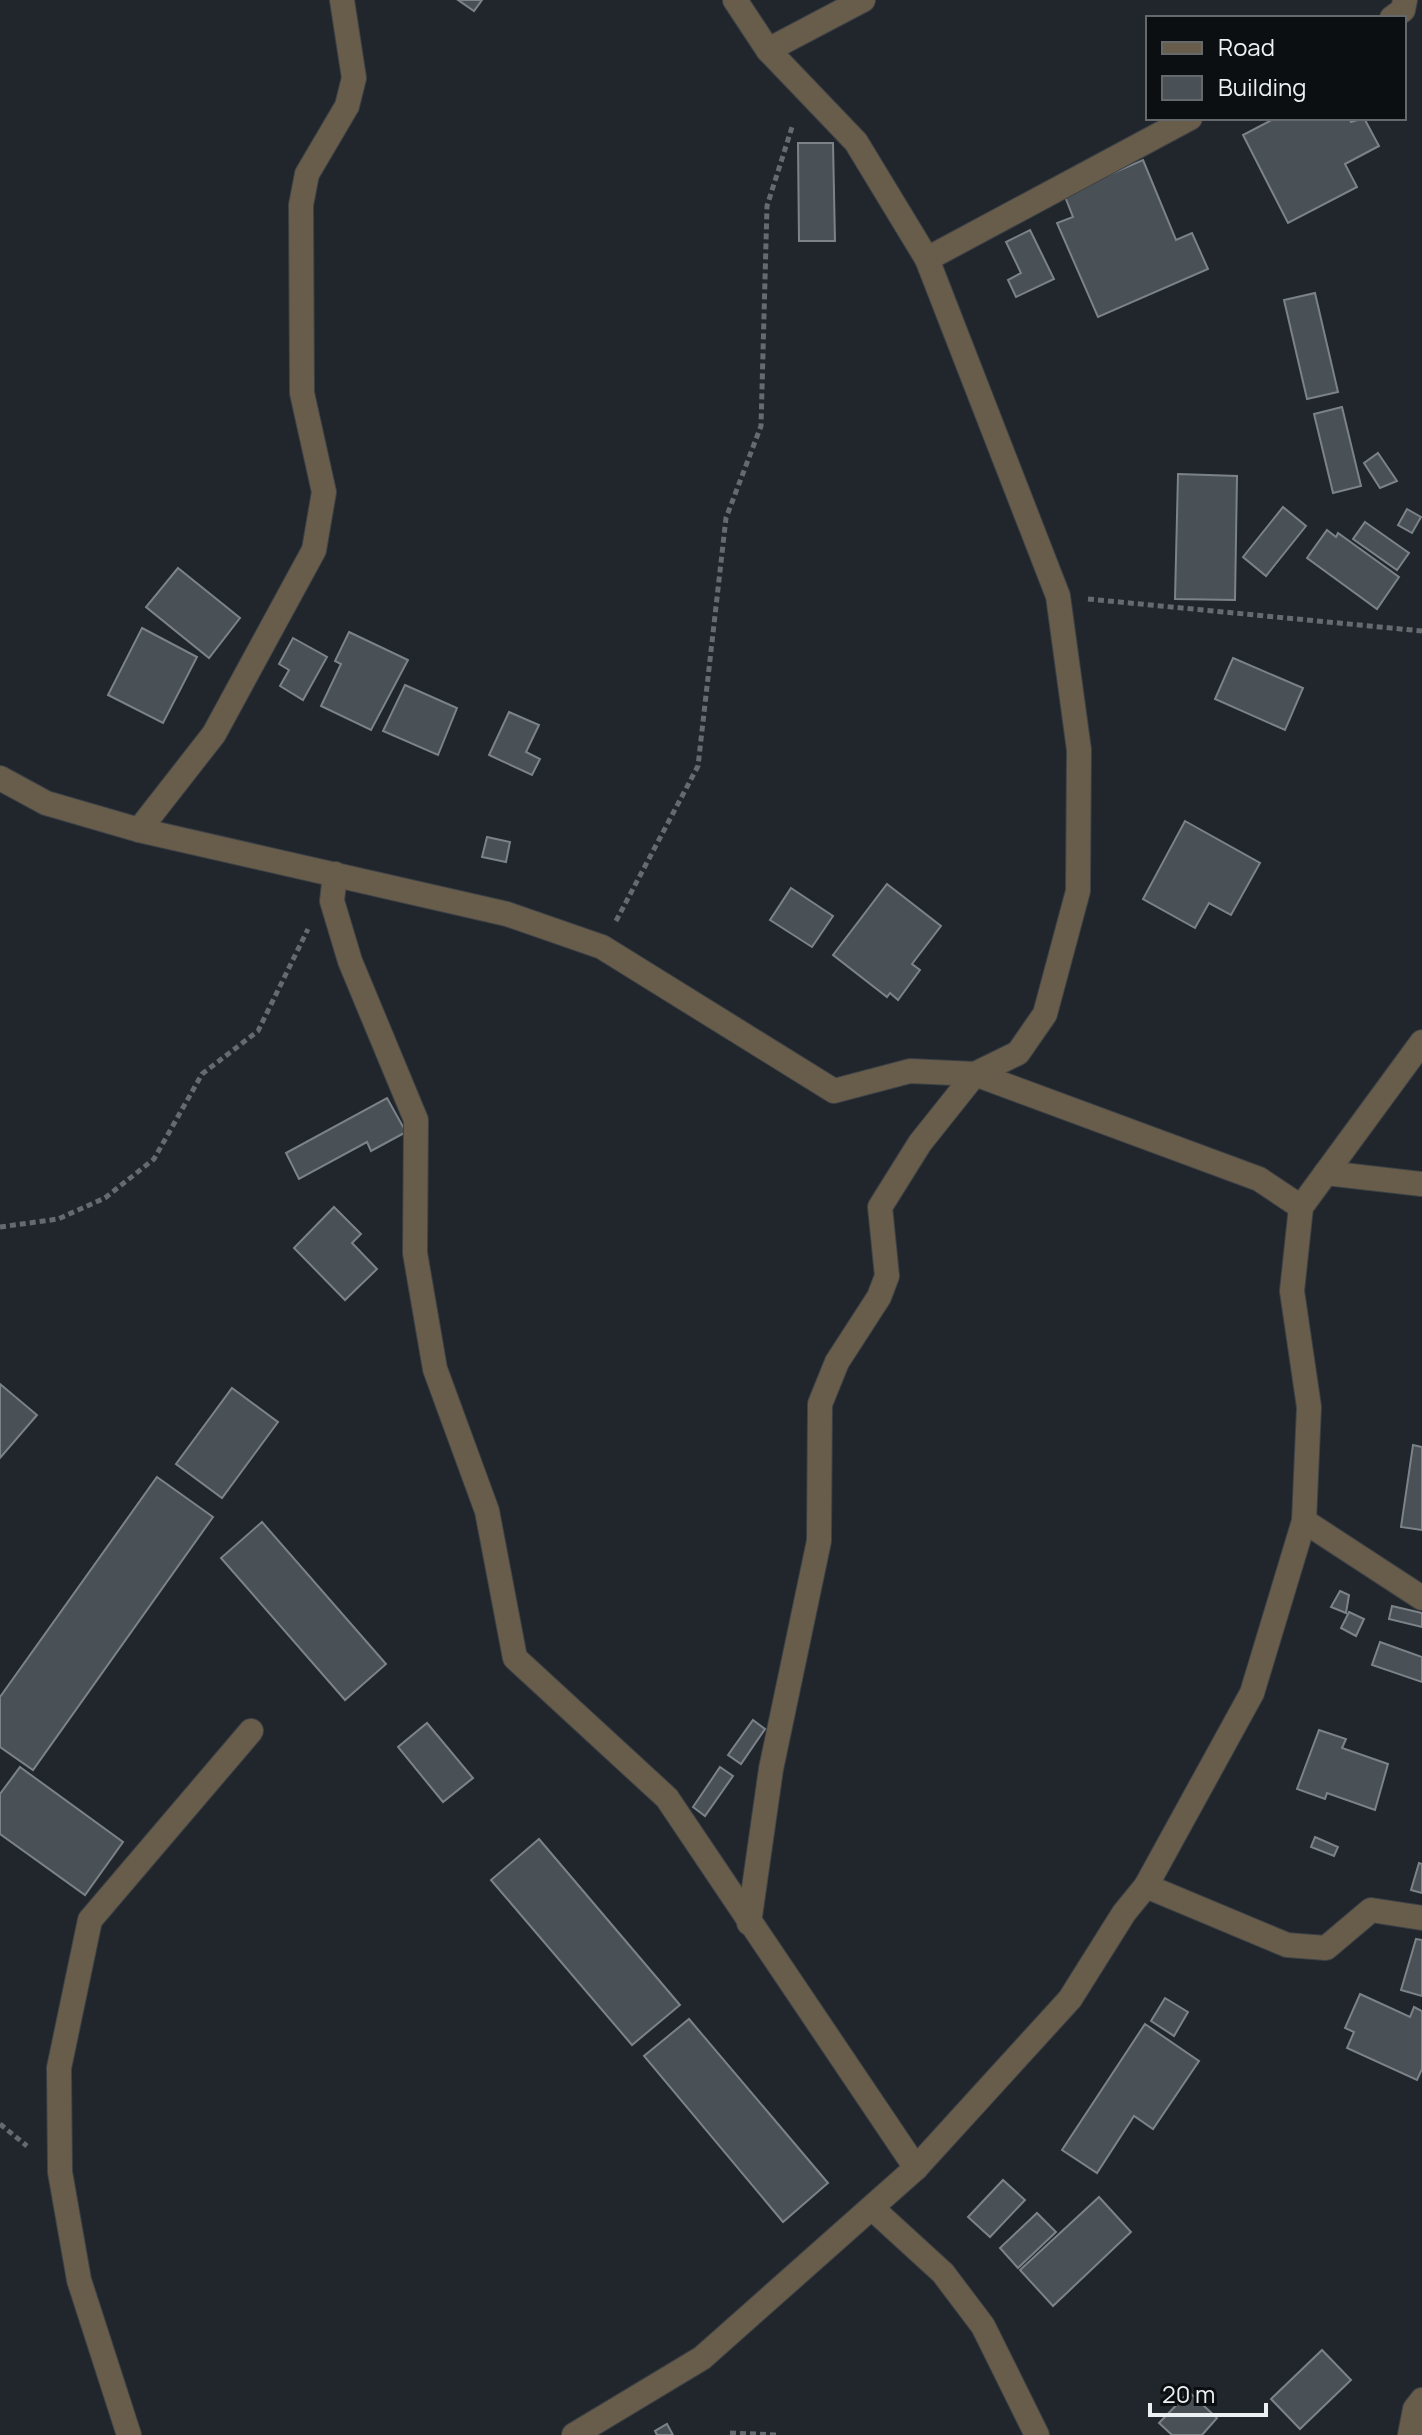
<svg xmlns="http://www.w3.org/2000/svg" width="1422" height="2435" font-family="Manrope,sans-serif">
  <style>
    .building { fill: #4a5156; stroke: #7c8388; stroke-width: 2 }
    .lines { fill: none; stroke-linecap: round; stroke-linejoin: round }
    .minor-casing { stroke: #3d4247; stroke-width: 26 }
    .path { stroke: #656a6f; stroke-width: 5; stroke-dasharray: 6 4; stroke-linecap: butt }
    .minor { stroke: #685c4b; stroke-width: 24 }
  </style>
  <rect width="100%" height="100%" fill="#20262b"/>
  <!-- building -->
  <g class="building">
    <polygon points="458,0 482,0 474,11"/>
    <polygon points="1268,118 1349,118 1351,122 1364,118 1379,146 1345,164 1357,187 1288,223 1243,135 1270,121"/>
    <polygon points="798,143 833,143 835,241 799,241"/>
    <polygon points="1143,160 1176,240 1192,233 1208,269 1098,317 1057,223 1073,217 1064,194"/>
    <polygon points="1030,230 1054,279 1016,297 1008,280 1021,273 1006,242"/>
    <polygon points="1315,293 1338,392 1307,399 1284,300"/>
    <polygon points="1342,407 1361,486 1333,493 1314,414"/>
    <polygon points="1378,453 1397,481 1380,488 1364,463"/>
    <polygon points="1178,474 1237,476 1235,600 1175,599"/>
    <polygon points="1283,507 1306,526 1266,576 1243,557"/>
    <polygon points="1407,509 1421,517 1412,533 1398,525"/>
    <polygon points="1365,522 1409,553 1397,570 1353,539"/>
    <polygon points="1327,530 1336,537 1338,533 1399,577 1377,609 1307,558"/>
    <polygon points="178,568 240,618 209,658 146,607"/>
    <polygon points="142,628 197,657 163,723 108,695"/>
    <polygon points="349,632 408,660 371,730 321,706 341,664 335,661"/>
    <polygon points="293,638 327,657 303,700 280,686 289,670 279,664"/>
    <polygon points="1233,658 1303,688 1285,730 1215,699"/>
    <polygon points="405,685 457,708 438,755 383,731"/>
    <polygon points="509,712 539,725 526,752 540,759 532,775 489,755"/>
    <polygon points="1185,821 1260,863 1231,915 1209,903 1195,928 1143,899"/>
    <polygon points="487,837 510,842 506,862 482,857"/>
    <polygon points="887,884 941,926 912,964 920,970 898,1000 890,993 887,997 833,955"/>
    <polygon points="791,888 833,916 812,947 770,920"/>
    <polygon points="387,1098 406,1132 371,1151 367,1142 299,1179 286,1153"/>
    <polygon points="334,1207 361,1234 352,1243 377,1269 345,1300 294,1248"/>
    <polygon points="0,1384 37,1415 0,1458"/>
    <polygon points="232,1388 278,1422 222,1498 176,1464"/>
    <polygon points="1413,1445 1422,1447 1422,1530 1401,1527"/>
    <polygon points="157,1477 213,1517 33,1770 0,1747 0,1697"/>
    <polygon points="262,1522 386,1664 345,1700 221,1558"/>
    <polygon points="1340,1591 1349,1595 1346,1613 1331,1607"/>
    <polygon points="1392,1606 1422,1613 1422,1627 1389,1619"/>
    <polygon points="1349,1612 1364,1619 1356,1636 1341,1628"/>
    <polygon points="1380,1642 1422,1657 1422,1682 1372,1665"/>
    <polygon points="753,1720 765,1729 741,1764 728,1755"/>
    <polygon points="427,1723 473,1778 443,1802 398,1747"/>
    <polygon points="1319,1730 1346,1739 1342,1748 1388,1764 1375,1810 1327,1793 1325,1799 1297,1789"/>
    <polygon points="20,1767 123,1842 85,1895 0,1834 0,1794"/>
    <polygon points="720,1767 733,1776 705,1816 693,1807"/>
    <polygon points="1315,1837 1338,1847 1334,1856 1311,1847"/>
    <polygon points="539,1839 680,2005 632,2045 491,1880"/>
    <polygon points="1419,1863 1422,1864 1422,1893 1411,1890"/>
    <polygon points="1416,1939 1422,1940 1422,1996 1401,1990"/>
    <polygon points="1360,1994 1410,2017 1414,2007 1422,2011 1422,2069 1417,2080 1347,2048 1354,2032 1345,2028"/>
    <polygon points="1165,1998 1188,2012 1174,2036 1151,2021"/>
    <polygon points="689,2019 828,2183 783,2222 644,2056"/>
    <polygon points="1145,2024 1199,2061 1153,2129 1134,2116 1097,2173 1062,2150"/>
    <polygon points="1003,2180 1025,2200 990,2237 968,2217"/>
    <polygon points="1099,2197 1131,2232 1053,2306 1020,2270"/>
    <polygon points="1037,2213 1056,2232 1018,2268 1000,2248"/>
    <polygon points="1322,2350 1351,2380 1300,2429 1271,2399"/>
    <polygon points="1189,2392 1217,2418 1202,2435 1172,2435 1159,2423"/>
    <polygon points="667,2424 673,2435 657,2435 655,2431"/>
  </g>
  <g class="lines">
    <defs>
      <g id="minor">
        <polyline points="735,0 768,50 856,142 927,259 1058,596 1079,750 1078,891 1045,1014 1018,1053 975,1074 920,1143 880,1207 887,1276 879,1297 837,1362 820,1404 819,1541 771,1769 749,1923"/>
        <polyline points="1392,18 1403,10 1405,0"/>
        <polyline points="768,50 863,0"/>
        <polyline points="927,259 1190,118"/>
        <polyline points="0,778 46,803 139,830 507,914 602,947 834,1091 910,1071 975,1074 1259,1179 1301,1207"/>
        <polyline points="139,830 214,734 314,550 324,492 302,393 301,205 307,174 347,106 354,78 342,0"/>
        <polyline points="335,874 332,901 350,961 416,1120 415,1253 435,1369 487,1511 515,1658 667,1798 916,2168"/>
        <polyline points="1326,1173 1422,1184"/>
        <polyline points="1304,1521 1422,1598"/>
        <polyline points="1146,1886 1287,1945 1326,1948 1371,1910 1422,1918"/>
        <polyline points="873,2209 943,2273 983,2326 1037,2435"/>
        <polyline points="129,2435 79,2280 60,2172 59,2068 90,1920 251,1731"/>
        <polyline points="574,2435 702,2358 916,2168 1070,1999 1124,1913 1146,1886 1252,1693 1304,1521 1309,1407 1292,1291 1301,1207 1422,1042"/>
        <polyline points="1410,2435 1415,2409 1422,2400"/>
      </g>
    </defs>
    <!-- minor casing -->
    <use href="#minor" class="minor-casing"/>
    <!-- path -->
    <g class="path">
      <polyline points="1088,599 1422,631"/>
      <polyline points="616,921 698,766 726,518 761,426 767,206 793,124"/>
      <polyline points="0,1227 58,1219 105,1198 154,1159 202,1074 258,1031 308,929"/>
      <polyline points="0,2124 27,2146"/>
      <polyline points="730,2433 778,2435"/>
    </g>
    <!-- minor -->
    <use href="#minor" class="minor"/>
  </g>
  <!-- legend -->
  <rect x="1146" y="16" width="260" height="104" fill="#0c0f11" stroke="#66696b" stroke-width="2"/>
  <rect x="1162" y="42" width="40" height="12" fill="#685c4b" stroke="#66696b" stroke-width="2"/>
  <text x="1218" y="56" font-size="24" fill="#ecf0f3">Road</text>
  <rect x="1162" y="76" width="40" height="24" fill="#4a5156" stroke="#66696b" stroke-width="2"/>
  <text x="1218" y="96" font-size="24" fill="#ecf0f3">Building</text>
  <!-- scale -->
  <path d="M1150 2403v12h116v-12" fill="none" stroke="#ecf0f3" stroke-width="4"/>
  <text x="1162" y="2403" font-size="24" fill="#ecf0f3" stroke="#0c0f11" stroke-width="6" paint-order="stroke">20 m</text>
</svg>
